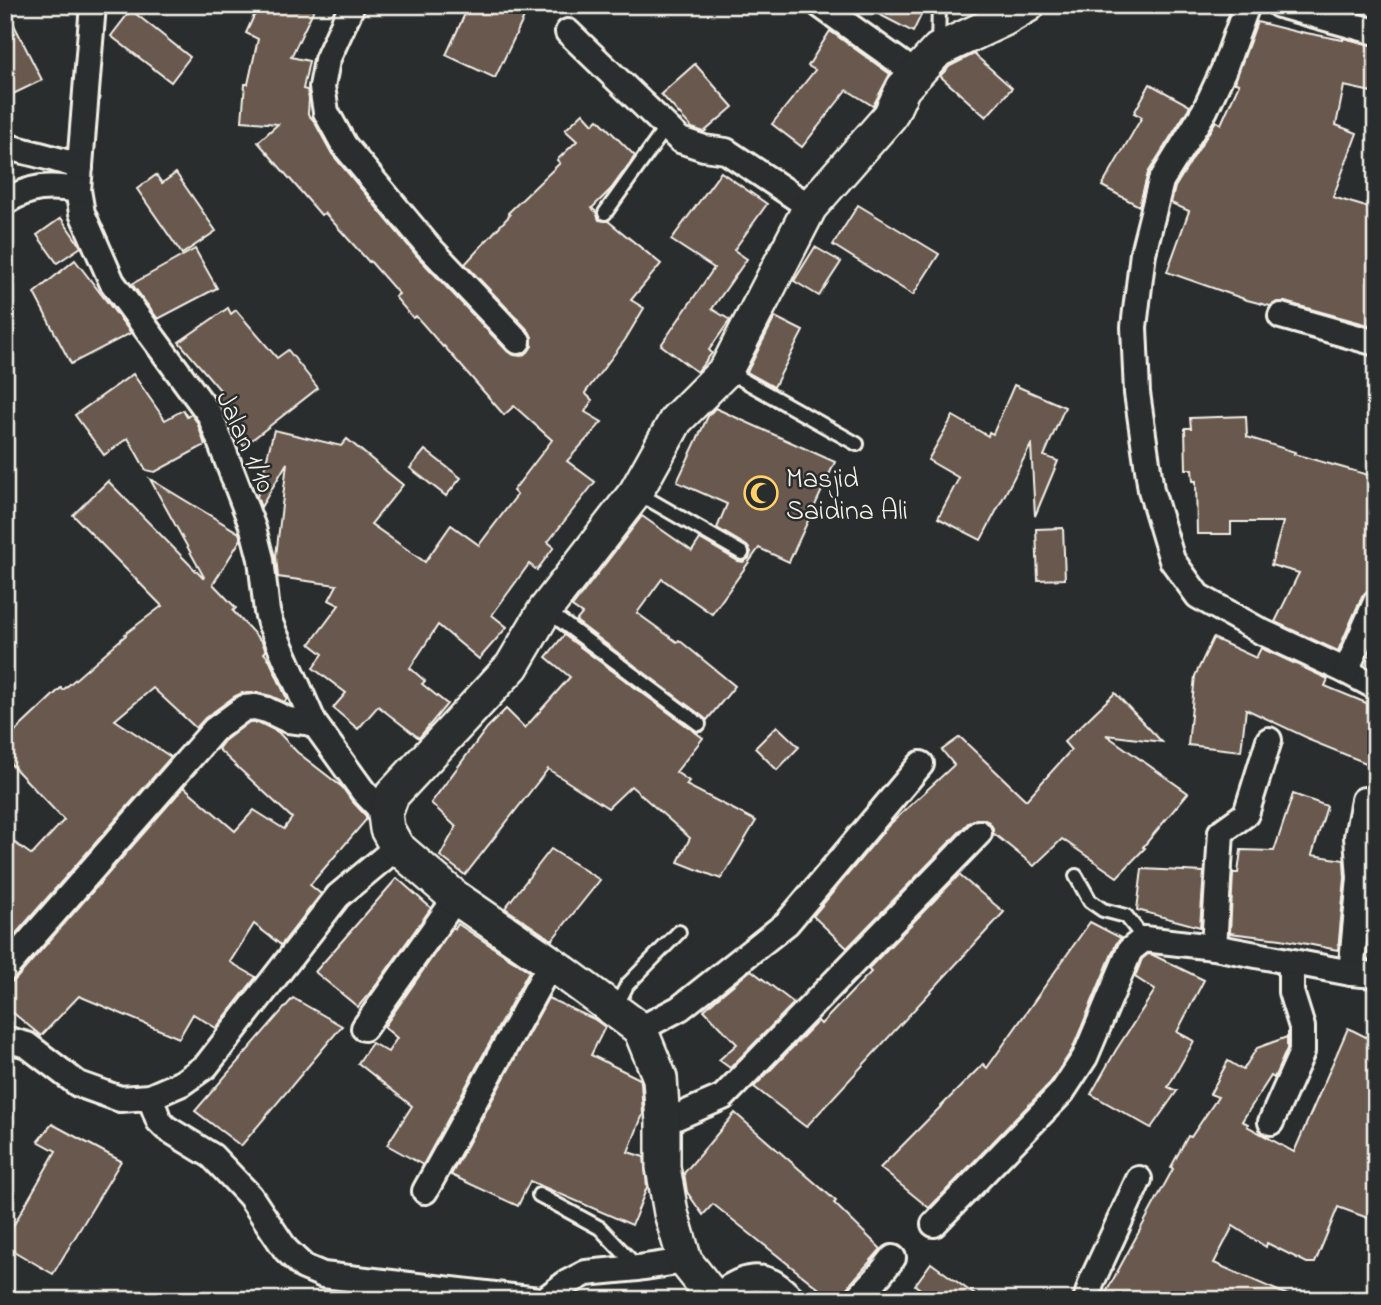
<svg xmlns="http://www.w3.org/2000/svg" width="1381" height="1305" font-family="'Indie Flower',sans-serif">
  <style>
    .building { fill: #67594e; stroke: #f4f1e8; stroke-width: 2 }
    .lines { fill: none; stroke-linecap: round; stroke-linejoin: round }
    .lane-casing { stroke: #f4f1e8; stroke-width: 18 }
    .street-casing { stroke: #f4f1e8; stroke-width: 30 }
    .secondary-casing { stroke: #f4f1e8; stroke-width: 38 }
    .lane { stroke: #2a2d2e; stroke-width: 12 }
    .street { stroke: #2a2d2e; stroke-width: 24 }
    .secondary { stroke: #2a2d2e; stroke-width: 33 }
    .labels { text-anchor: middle; stroke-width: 5; stroke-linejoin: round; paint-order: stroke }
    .street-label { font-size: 28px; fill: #f4f1e8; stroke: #2a2d2e }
    .poi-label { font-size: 28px; fill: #f4f1e8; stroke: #2a2d2e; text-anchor: start }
  </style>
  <rect width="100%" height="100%" fill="#2a2d2e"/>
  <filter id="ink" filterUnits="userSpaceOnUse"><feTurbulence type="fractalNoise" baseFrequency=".0143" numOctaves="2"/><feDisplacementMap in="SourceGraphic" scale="14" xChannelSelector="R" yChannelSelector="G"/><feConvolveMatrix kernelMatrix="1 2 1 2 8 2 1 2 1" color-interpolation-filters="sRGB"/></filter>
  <g filter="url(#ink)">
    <!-- building -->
    <g class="building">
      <polygon points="259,5 316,5 291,57 309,61 303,89 307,90 309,99 308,114 314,121 332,154 417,256 508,352 514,355 521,356 528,352 532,346 532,337 529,331 465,264 510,215 508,213 560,163 557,160 577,141 565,130 583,113 593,124 598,119 635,156 611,189 592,208 596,212 599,220 608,221 661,264 631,300 644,308 625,340 585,393 592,400 585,412 602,422 567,461 595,482 548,542 554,547 537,570 529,564 492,615 507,627 479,659 438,625 410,668 425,681 422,684 447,704 419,738 378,706 358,729 333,708 346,693 313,668 323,654 310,644 339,605 329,600 337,585 278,577 276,556 287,463 261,507 257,497 274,430 341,446 347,439 403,485 371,524 425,562 451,525 479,545 517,495 513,491 552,440 514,406 504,415 444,346 443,347 416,316 413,318 395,297 399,294 370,261 369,262 325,213 321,215 258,142 278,124 242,121 245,84 248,84 258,39 246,33"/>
      <polygon points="469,5 530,5 495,78 446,55"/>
      <polygon points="861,5 926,5 913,32"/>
      <polygon points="5,7 42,80 5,98"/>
      <polygon points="131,10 190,57 171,82 111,36"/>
      <polygon points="1257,22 1301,33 1301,32 1343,40 1343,38 1376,46 1376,93 1344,86 1336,125 1357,133 1333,197 1376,210 1376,327 1285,302 1277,302 1270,306 1247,300 1167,272 1189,211 1171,203 1175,187 1216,121 1221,124 1239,84 1235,83 1236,79"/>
      <polygon points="830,31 890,74 873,106 847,90 802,147 772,124 815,70 808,66"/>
      <polygon points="974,54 1012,88 986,117 940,76 950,66"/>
      <polygon points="695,64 733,107 704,132 692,128 661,94"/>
      <polygon points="1150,84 1190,106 1148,173 1139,206 1102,186 1142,117 1134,113"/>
      <polygon points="721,172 767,204 734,250 747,259 712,309 730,320 709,350 712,353 697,372 661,345 714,268 671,240"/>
      <polygon points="176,173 216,231 182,254 137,189 156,175 162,183"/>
      <polygon points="858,205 939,254 913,295 833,245"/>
      <polygon points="61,218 81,247 57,263 37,235"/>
      <polygon points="815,247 841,262 819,296 794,281"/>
      <polygon points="195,249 217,288 158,319 132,284"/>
      <polygon points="75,260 131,333 71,364 34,293"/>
      <polygon points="228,308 231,314 236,310 277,358 288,350 318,388 244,446 233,433 224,409 214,396 221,391 179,342"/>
      <polygon points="775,317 803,331 774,387 747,372"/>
      <polygon points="133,374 165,420 183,410 187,417 191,414 197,422 205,445 155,472 146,470 128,438 104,455 75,415"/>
      <polygon points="1014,385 1065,407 1044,456 1058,461 1035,516 1031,445 981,540 938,518 959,478 928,460 953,416 988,436 989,432 993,434"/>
      <polygon points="715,408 835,462 789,562 759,548 712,614 662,579 637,613 677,642 679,640 735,686 707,720 576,621 582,614 572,607 642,516 692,551 700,539 738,561 743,562 749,558 751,552 747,546 717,528 727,504 677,482 708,416"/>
      <polygon points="1246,416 1247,437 1295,452 1294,454 1376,477 1376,584 1374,587 1368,590 1362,596 1338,651 1275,622 1299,573 1271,565 1283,522 1231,522 1231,534 1197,534 1196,481 1193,481 1192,469 1186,469 1185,428 1191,428 1190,418"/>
      <polygon points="425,450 461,478 446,496 410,468"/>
      <polygon points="150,479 239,533 241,539 213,584 236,608 233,611 262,642 266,651 264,653 269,659 287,699 284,702 271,696 259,693 242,693 235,696 205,718 196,728 153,688 115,720 171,757 5,946 5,836 32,855 64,820 5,758 5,741 61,688 63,690 126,635 125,634 162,606 73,515 108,481 203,578 204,577"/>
      <polygon points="1063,528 1065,579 1038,580 1036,529"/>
      <polygon points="564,635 703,738 676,772 689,781 686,785 756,821 721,879 678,862 690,838 631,786 608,808 548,769 465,875 440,856 456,827 431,803 487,728 506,709 525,728 570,677 546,657"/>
      <polygon points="1213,638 1256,658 1261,648 1328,679 1325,686 1376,707 1376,767 1309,740 1310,739 1246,709 1241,751 1188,745 1195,676"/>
      <polygon points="1115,693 1162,742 1106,735 1188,793 1143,847 1145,848 1117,877 1062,839 1034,866 993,833 993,828 989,822 983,819 976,819 968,823 847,948 813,916 888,826 954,765 942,750 960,737 1026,800 1071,750 1064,742"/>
      <polygon points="249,722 262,724 278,732 297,752 342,787 352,801 366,816 366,820 310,885 321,894 281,945 254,924 230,962 256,977 216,1028 193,1014 179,1038 79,996 41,1036 5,1006 5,983 10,983 16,979 184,787 235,831 254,810 284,829 292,818 218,749 224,741"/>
      <polygon points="777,726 799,747 777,770 755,748"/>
      <polygon points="1293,794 1327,806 1312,855 1344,860 1345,878 1338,950 1281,939 1230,933 1233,873 1238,873 1241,850 1274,851"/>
      <polygon points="551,849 600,880 552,940 505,908"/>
      <polygon points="1142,869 1204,872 1200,927 1137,910"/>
      <polygon points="959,875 1004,912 806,1127 754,1087 818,1021 821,1024 871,972 868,969"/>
      <polygon points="397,878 431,908 374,988 358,1007 315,972"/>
      <polygon points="1090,922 1121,938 1116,944 1072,1050 1050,1083 929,1208 880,1168 983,1064 987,1068"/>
      <polygon points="458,924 529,971 423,1165 387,1145 412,1106 358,1063 372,1043 388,1052 397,1038 384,1027 453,927 455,929"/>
      <polygon points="1148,954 1153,955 1204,980 1177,1032 1194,1041 1168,1087 1177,1091 1151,1128 1091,1094 1116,1050 1155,990 1135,977 1142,959"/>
      <polygon points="751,970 794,1003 730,1068 719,1060 737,1044 704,1010 715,1000"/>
      <polygon points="293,998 342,1026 241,1146 195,1111"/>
      <polygon points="548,998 594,1019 605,1027 591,1055 640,1079 641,1082 643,1114 628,1152 644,1157 647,1187 632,1225 530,1181 518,1206 451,1175"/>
      <polygon points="1348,1028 1376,1042 1376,1221 1338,1207 1315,1263 1307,1263 1267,1243 1266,1247 1233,1226 1214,1263 1299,1300 1102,1300 1173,1169 1171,1167 1188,1136 1191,1137 1218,1097 1210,1094 1228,1061 1243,1070 1257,1048 1287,1037 1287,1049 1274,1078 1271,1076 1242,1121 1248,1124 1247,1126 1294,1152"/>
      <polygon points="735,1113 836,1201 834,1203 881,1249 845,1290 842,1300 833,1300 713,1204 703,1215 687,1192 684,1173"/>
      <polygon points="52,1124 121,1161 53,1274 5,1246 5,1240 56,1151 38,1141"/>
      <polygon points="931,1263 982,1300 934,1300 915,1285"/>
    </g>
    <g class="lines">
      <defs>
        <g id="lane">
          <polyline points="938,47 939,5"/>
          <polyline points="605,213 667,126"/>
          <polyline points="727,371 857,444"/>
          <polyline points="636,492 742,553"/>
          <polyline points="546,610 699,724"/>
          <polyline points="1076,876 1090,901 1103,910 1126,916 1144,939"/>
          <polyline points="616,1007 627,985 679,932"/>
          <polyline points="539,1195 600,1228 638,1268"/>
        </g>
        <g id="street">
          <polyline points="93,5 78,190 82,213 112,282 210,415 253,528 261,559 267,612 270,623 314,723 363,791 385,814"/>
          <polyline points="352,5 327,60 322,87 326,112 344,145 428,246 518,341"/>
          <polyline points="820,5 915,73"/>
          <polyline points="1247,5 1224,69 1205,110 1161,181 1143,253 1134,327 1137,393 1151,490 1172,560 1198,596 1262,632 1346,671 1376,687"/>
          <polyline points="1279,5 1376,32"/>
          <polyline points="568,32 680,140 704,148 726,151 810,207"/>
          <path d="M5,146C30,153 56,158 80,167"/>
          <path d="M5,202C30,186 49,185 78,190"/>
          <polyline points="1281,316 1376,343"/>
          <polyline points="1346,671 1376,602"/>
          <polyline points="1214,947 1221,832 1246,814 1269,740"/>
          <polyline points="5,969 214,730 244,708 255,707 267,710 288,720 314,723"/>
          <polyline points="1351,973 1360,878 1357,837 1364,800"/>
          <polyline points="364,1028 456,898"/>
          <polyline points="640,1029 680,1008 787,923 921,764"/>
          <polyline points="5,1039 27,1045 78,1084 120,1099 150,1097 182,1083 206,1066 338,896 397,847"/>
          <polyline points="150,1097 159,1121 166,1128 212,1156 250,1196 286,1250 304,1267 323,1275 539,1300"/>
          <polyline points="1271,1122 1302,1052 1302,1027 1291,992 1291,962"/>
          <polyline points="663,1123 723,1097 979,833"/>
          <polyline points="425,1191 551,963"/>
          <polyline points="934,1224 1062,1092 1085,1057 1130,950 1144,939 1214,947 1351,973 1376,975"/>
          <path d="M714,1297C730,1286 751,1271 772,1282C780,1286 787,1294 794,1300"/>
          <polyline points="544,1300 565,1284 586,1273 638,1268 685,1261"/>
          <polyline points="856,1300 877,1278 893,1258"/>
          <polyline points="1086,1300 1092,1281 1139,1179"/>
        </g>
        <polyline id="secondary" points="716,1300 685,1261 671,1213 663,1167 663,1123 660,1078 640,1029 551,963 456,898 397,847 387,829 385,814 392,795 512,666 545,610 636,492 676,420 726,370 810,207 890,116 903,88 938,50 1004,19 1028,5"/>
      </defs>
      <!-- lane casing -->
      <use href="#lane" class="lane-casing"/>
      <!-- street casing -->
      <use href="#street" class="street-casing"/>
      <!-- secondary casing -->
      <use href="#secondary" class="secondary-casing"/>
      <!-- lane -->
      <use href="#lane" class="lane"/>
      <!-- street -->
      <use href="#street" class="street"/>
      <!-- secondary -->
      <use href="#secondary" class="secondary"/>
    </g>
  </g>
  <!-- icons -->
  <defs>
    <symbol id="mosque-ring" viewBox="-11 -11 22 22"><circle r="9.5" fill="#2a2d2e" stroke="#ffd166" stroke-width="1.5"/><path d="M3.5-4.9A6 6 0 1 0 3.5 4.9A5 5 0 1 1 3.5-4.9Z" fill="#ffd166"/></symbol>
  </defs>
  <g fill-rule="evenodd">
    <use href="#mosque-ring" x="742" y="474" width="38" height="38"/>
  </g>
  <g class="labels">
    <!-- street labels -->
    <g class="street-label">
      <text transform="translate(247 441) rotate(66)" y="10">Jalan 1/10</text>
    </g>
    <!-- poi labels -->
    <g class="poi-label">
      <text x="786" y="487">Masjid<tspan x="786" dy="32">Saidina Ali</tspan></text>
    </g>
  </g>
  <!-- margin -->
  <rect width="1381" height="1305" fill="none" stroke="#2a2d2e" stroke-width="28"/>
  <rect x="14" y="14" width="1353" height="1277" fill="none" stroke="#f4f1e8" stroke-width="2.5" filter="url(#ink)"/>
</svg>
